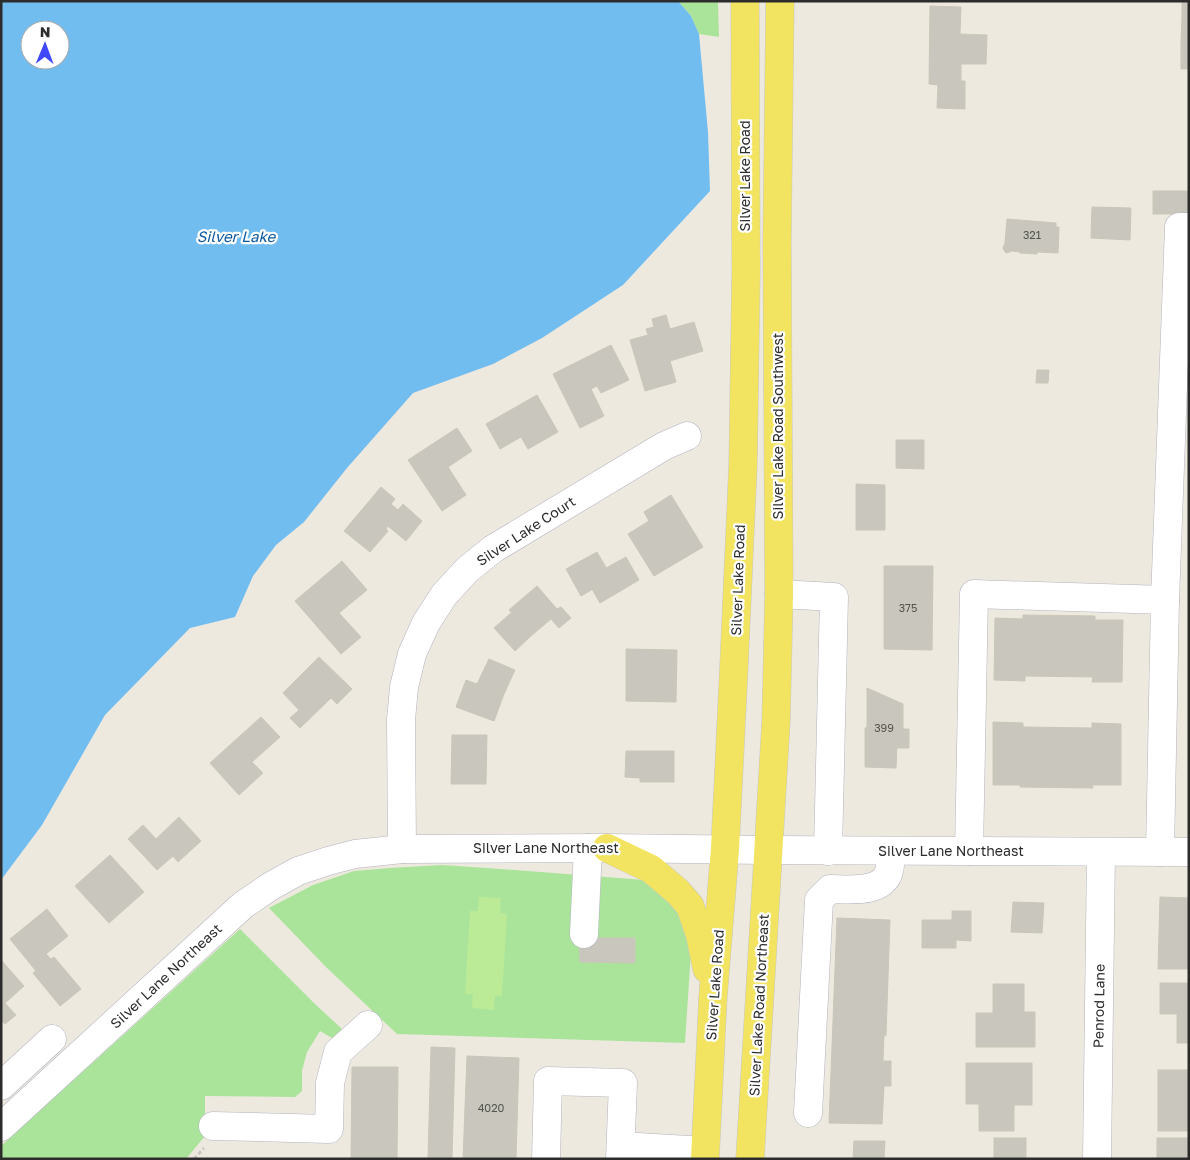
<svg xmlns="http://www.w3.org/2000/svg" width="1190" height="1160" font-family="'Golos Text',sans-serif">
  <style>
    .green { fill: #aae49b }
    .pitch { fill: #bceb97 }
    .water { fill: #72bdf0; fill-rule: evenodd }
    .building { fill: #c9c7bd; stroke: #cac6b8 }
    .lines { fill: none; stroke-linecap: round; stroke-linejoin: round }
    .minor-casing { stroke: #b2b3c0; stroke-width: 29 }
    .major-casing { stroke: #c8c8c8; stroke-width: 29 }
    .path { stroke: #c8c8c8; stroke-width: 3; stroke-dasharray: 4 2.5; stroke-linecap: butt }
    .minor { stroke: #fff; stroke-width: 28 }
    .major { stroke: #f2e460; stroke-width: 28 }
    .labels { text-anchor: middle; stroke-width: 4.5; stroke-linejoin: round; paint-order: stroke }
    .number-label { font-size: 11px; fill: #535350 }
    .street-label { font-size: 14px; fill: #2c2c2c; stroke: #fff }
    .water-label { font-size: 15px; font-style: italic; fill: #0d59a0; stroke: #fff }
  </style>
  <rect width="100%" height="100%" fill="#eee9df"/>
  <!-- green -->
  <g class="green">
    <polygon points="678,1 718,1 719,37 699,34 691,16"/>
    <polygon points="442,865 487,868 645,880 680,906 691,952 685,1043 397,1034 327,968 269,908 313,885 354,871 390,868"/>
    <polygon points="240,929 314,1003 342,1029 344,1032 339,1042 320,1031 307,1052 302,1071 302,1091 295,1097 205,1096 205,1136 186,1159 1,1159 1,1146"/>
  </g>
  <!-- pitch -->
  <polygon class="pitch" points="479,897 501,898 500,913 507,914 502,996 495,996 494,1010 472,1008 473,994 465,994 470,911 478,911"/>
  <!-- water -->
  <path class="water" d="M1,1H678L691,16L699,34L708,132L710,191L623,285L542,338L493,364L413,393L347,468L304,522L276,545L253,576L235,617L190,628L105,715L42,825L1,880ZM30,30H60V60H30Z"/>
  <!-- building -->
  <g class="building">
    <rect x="1182" y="1" width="7" height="16"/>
    <polygon points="930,6 961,7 960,34 987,35 986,64 961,64 961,81 965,81 965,109 937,108 938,85 929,84"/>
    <polygon points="1182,17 1189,17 1189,44 1181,44"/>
    <rect x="1181" y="44" width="8" height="25"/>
    <rect x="1153" y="191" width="36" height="23"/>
    <polygon points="1092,207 1131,208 1130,240 1091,238"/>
    <polygon points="1007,219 1056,223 1056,227 1059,227 1058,253 1037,252 1037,254 1020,253 1020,252 1012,251 1007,253 1005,252 1003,248 1005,243"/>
    <polygon points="666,315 670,329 694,322 703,351 670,361 676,382 645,391 630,340 648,335 646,329 654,327 652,319"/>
    <polygon points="611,345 629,380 601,393 597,386 591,389 604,416 580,428 553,374"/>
    <polygon points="1037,370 1049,370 1048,383 1036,383"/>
    <polygon points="537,395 558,432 528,449 521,437 500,449 486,424"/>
    <polygon points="457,428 472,451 448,467 466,495 442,511 408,460"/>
    <polygon points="896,440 924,440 924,469 896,468"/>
    <polygon points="856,484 885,485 885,530 856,530"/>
    <polygon points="381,487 395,499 391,504 398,510 403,504 422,521 406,541 388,526 386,529 388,531 370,552 344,531"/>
    <polygon points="671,495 703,547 654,576 628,534 649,521 644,512"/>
    <polygon points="597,552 612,578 581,596 566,569"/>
    <polygon points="626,557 639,580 600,603 592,589 612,578 606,568"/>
    <polygon points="342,561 367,590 339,613 361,637 341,654 295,601"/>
    <polygon points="884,566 933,566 932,650 884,649"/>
    <polygon points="537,586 557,609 561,607 571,618 559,628 551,619 532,635 509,610"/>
    <polygon points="511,613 532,635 515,651 494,628"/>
    <polygon points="1023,615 1095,616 1095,620 1123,620 1122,682 1092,682 1093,677 1025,676 1025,681 994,680 995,618 1023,619"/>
    <polygon points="626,649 677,650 676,702 626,701"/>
    <polygon points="319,657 352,689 337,704 331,698 300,728 290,718 299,710 283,693"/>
    <polygon points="489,659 515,670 504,694 477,684"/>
    <polygon points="466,680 504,694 494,721 456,707"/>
    <polygon points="867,688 903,704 903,729 909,729 909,748 897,748 896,768 865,767 865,728 867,727"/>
    <polygon points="261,717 280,737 252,762 263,773 239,795 210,763"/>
    <polygon points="993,722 1023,723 1023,727 1092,728 1092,723 1121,724 1121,785 1092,785 1093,788 1020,787 1020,785 993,785"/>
    <polygon points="452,735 487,735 486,784 451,784"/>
    <polygon points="626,751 674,751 674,782 640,782 640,778 625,777"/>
    <polygon points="179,817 201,841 178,862 173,856 157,870 128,839 143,825 156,839"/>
    <polygon points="110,855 144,892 109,923 75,886"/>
    <polygon points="1160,897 1189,898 1189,969 1158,969"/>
    <polygon points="1013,902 1044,903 1042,933 1011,932"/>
    <polygon points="47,909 68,936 46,954 51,959 54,957 81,989 60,1006 33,973 36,971 10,939"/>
    <polygon points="952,911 971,911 971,941 956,940 956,948 922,948 922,920 952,920"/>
    <polygon points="837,918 890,920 886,1036 884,1035 883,1061 891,1061 891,1086 884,1086 882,1124 829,1123"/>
    <polygon points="579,938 635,938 635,963 580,962"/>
    <polygon points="1,960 24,986 5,1003 1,999"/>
    <polygon points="1160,983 1189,983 1189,1043 1177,1043 1177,1014 1160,1014"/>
    <polygon points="993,984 1024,984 1024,1012 1035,1012 1035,1047 976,1047 976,1013 993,1013"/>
    <polygon points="1,999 16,1015 5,1024 1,1020"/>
    <polygon points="431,1047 455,1048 452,1159 428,1159"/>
    <polygon points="467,1056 519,1058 516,1159 463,1159"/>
    <polygon points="966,1063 1032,1063 1032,1105 1014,1105 1014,1131 979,1131 979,1104 966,1104"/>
    <polygon points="352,1067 398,1067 397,1159 351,1159"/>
    <rect x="1158" y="1070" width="31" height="61"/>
    <rect x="994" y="1138" width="32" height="21"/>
    <rect x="1157" y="1138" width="32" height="21"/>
    <polygon points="854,1141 885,1141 884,1159 853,1159"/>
  </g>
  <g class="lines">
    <defs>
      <g id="minor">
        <polyline points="779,594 834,597 828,851"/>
        <polyline points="402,849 401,720 404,687 412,654 426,623 444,595 467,570 493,549 664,446 687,436"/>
        <polyline points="969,851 974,594 1165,600"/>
        <polyline points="1160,852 1165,600 1179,227 1189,227"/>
        <polyline points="584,934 588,848"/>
        <polyline points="1,1086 52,1039"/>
        <path d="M808,1113L819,900L830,889C849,889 883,894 889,871C891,864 890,857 891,851"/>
        <polyline points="213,1126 329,1129 330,1083 338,1052 368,1025"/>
        <polyline points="1,1127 243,905 271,886 298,871 328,861 355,854 402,849 607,848 768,850 1189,852"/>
        <polyline points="621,1146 705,1151"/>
        <polyline points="546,1159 548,1081 623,1083 620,1159"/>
        <polyline points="1097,1159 1101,852"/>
      </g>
      <g id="major">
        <polyline points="607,848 651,869 678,892 690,906 700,935 707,969"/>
        <polyline points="705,1159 713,997 725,849 734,665 743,465 746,272 745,1"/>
        <polyline points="750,1159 776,722 779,594 777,242 780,1"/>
      </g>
    </defs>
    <!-- minor casing -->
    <use href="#minor" class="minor-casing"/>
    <!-- major casing -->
    <use href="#major" class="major-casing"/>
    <!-- path -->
    <polyline class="path" points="194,1159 204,1148"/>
    <!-- minor -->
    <use href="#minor" class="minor"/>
    <!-- major -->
    <use href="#major" class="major"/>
  </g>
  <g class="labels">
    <!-- number labels -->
    <g class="number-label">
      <text x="1032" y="239">321</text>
      <text x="908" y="612">375</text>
      <text x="884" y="732">399</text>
      <text x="491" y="1112">4020</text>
    </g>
    <!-- street labels -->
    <g class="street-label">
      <text transform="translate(745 176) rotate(-90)" y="5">Silver Lake Road</text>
      <text transform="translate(778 426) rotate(-90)" y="5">Silver Lake Road Southwest</text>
      <text transform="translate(526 531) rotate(-33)" y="5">Silver Lake Court</text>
      <text transform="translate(738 580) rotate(-88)" y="5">Silver Lake Road</text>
      <text x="546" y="853">Silver Lane Northeast</text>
      <text x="951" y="856">Silver Lane Northeast</text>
      <text transform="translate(166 976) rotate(-43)" y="5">Silver Lane Northeast</text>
      <text transform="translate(715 985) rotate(-86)" y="5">Silver Lake Road</text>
      <text transform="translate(759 1005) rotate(-87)" y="5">Silver Lake Road Northeast</text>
      <text transform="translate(1099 1006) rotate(-89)" y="5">Penrod Lane</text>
    </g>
    <!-- water labels -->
    <g class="water-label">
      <text x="236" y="242">Silver Lake</text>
    </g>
  </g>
  <!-- border -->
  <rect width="1190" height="1160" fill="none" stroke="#2c2c2c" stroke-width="5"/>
  <!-- north arrow -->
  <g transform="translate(45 45) rotate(1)"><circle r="24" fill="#ffffff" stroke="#ababab"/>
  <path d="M0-4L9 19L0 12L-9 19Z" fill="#3f48fb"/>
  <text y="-8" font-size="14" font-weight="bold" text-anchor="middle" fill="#2c2c2c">N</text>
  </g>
</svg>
